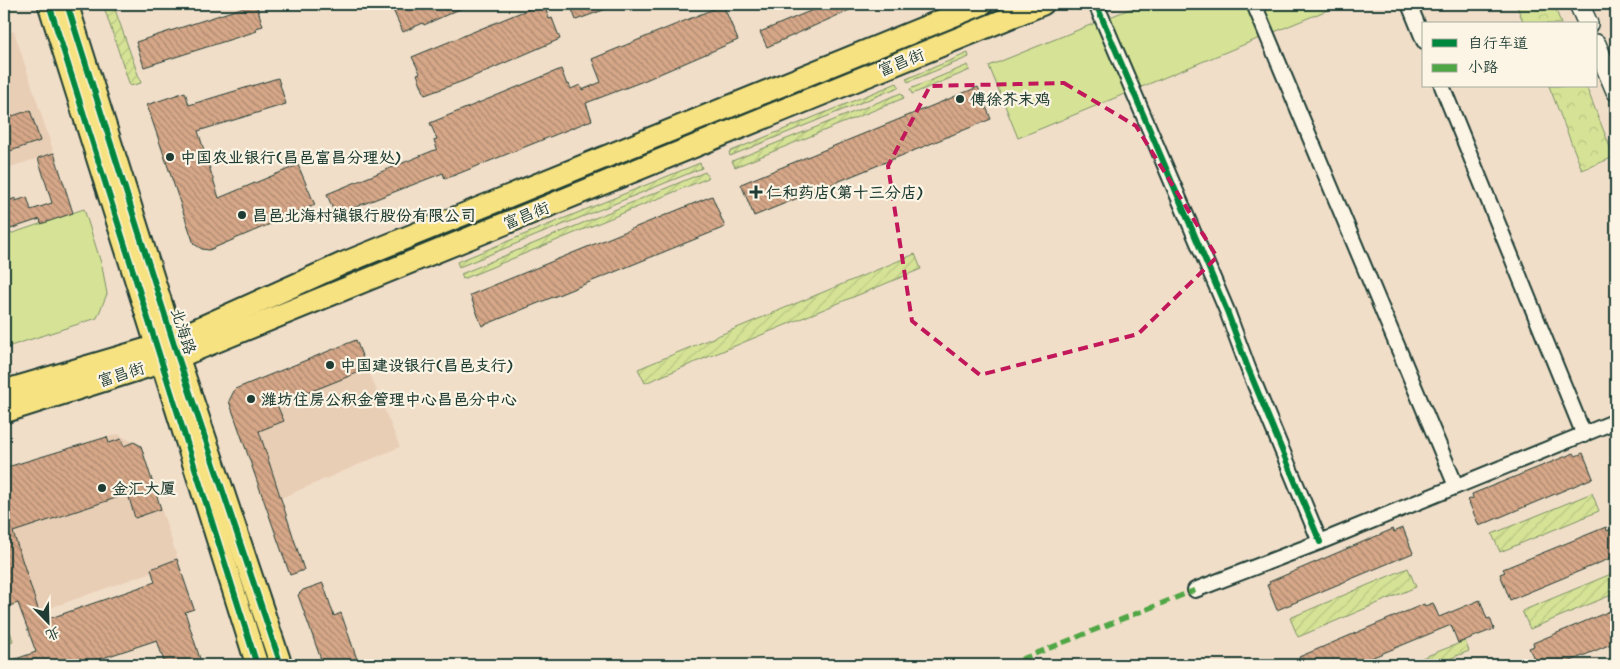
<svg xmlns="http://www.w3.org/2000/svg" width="1620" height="669" font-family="Mynerve,'LXGW WenKai TC',sans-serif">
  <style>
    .built { fill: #e9ceb6 }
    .forest { fill: url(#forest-crowns); stroke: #7a9065 }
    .park { fill: #d6e396; stroke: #7a9065 }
    .garden { fill: url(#garden-furrows); stroke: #7a9065 }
    .building { fill: url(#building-back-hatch); stroke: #1f3d34 }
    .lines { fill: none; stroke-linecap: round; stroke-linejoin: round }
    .street-casing { stroke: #1f3d34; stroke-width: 18 }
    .secondary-casing { stroke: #1f3d34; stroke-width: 22 }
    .primary-casing { stroke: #1f3d34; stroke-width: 25 }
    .street { stroke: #fcf5e5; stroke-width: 14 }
    .secondary { stroke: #fcf5e5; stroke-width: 19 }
    .primary { stroke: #f7e281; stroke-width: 21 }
    .quiet { stroke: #4fa644; stroke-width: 5; stroke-dasharray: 10 5; stroke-linecap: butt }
    .cycleway-casing { stroke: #fcf5e5; stroke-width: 9 }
    .cycleway { stroke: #00873e; stroke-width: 6 }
    .marked { fill: none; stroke: #c2185b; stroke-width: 4; stroke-dasharray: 10 6; stroke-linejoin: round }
    .poi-dot { fill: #1f3d34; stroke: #fcf5e5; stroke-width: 2 }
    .labels { text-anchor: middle; stroke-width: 4.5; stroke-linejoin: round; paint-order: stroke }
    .street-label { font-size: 16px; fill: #1f3d34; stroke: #fcf5e5 }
    .poi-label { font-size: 16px; font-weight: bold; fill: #1f3d34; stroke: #fcf5e5; text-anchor: start }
  </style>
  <defs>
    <pattern id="forest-crowns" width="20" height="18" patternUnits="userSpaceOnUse" patternTransform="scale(1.25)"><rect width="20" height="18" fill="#d6e396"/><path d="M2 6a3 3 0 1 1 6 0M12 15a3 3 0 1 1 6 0" fill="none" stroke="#b7c482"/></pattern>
    <pattern id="garden-furrows" width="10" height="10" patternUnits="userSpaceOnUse" patternTransform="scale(1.25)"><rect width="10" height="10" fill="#d6e396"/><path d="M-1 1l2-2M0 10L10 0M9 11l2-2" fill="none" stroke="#b7c482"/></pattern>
    <pattern id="building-back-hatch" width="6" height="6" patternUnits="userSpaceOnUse" patternTransform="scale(1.25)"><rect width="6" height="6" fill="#d6a788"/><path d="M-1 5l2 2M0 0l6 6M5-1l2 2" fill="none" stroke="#ad8970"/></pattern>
  </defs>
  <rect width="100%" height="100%" fill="#f1dec9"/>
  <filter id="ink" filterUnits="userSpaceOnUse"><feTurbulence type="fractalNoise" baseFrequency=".02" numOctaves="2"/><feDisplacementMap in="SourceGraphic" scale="10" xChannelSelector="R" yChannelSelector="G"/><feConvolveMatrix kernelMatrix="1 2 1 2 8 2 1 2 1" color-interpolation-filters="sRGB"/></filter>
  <g filter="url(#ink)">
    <!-- built -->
    <g class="built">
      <polygon points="4,9 11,32 14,31 54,153 4,169"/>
      <polygon points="356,340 400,447 281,498 277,486 260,491 229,401 235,389"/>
      <polygon points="118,434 141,446 194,609 167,618 152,572 22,618 4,560 4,468"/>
    </g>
    <!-- forest -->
    <g class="forest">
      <polygon points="1516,4 1554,4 1561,24 1524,24"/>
      <polygon points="1549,86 1586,86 1614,157 1582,170"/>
    </g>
    <!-- park -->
    <g class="park">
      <polygon points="1142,4 1342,4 1018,138 989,66"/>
      <polygon points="84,209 102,266 107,294 97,318 4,348 4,236"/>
    </g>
    <!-- garden -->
    <g class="garden">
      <polygon points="103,4 113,4 141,83 130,86"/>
      <polygon points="968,53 969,57 908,82 906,79"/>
      <polygon points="968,65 970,70 912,94 910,89"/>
      <polygon points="897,83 899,87 730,156 729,152"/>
      <polygon points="901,93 904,98 735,167 732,161"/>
      <polygon points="700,163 702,168 459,267 457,262"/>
      <polygon points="705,172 708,178 463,279 461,274"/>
      <polygon points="915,254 921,269 645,383 638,369"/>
      <polygon points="1592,493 1599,511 1500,552 1492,534"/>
      <polygon points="1408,568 1416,587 1298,637 1290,618"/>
      <polygon points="1616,572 1616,593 1530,629 1522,611"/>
      <polygon points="4,619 6,619 13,641 4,644"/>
      <polygon points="1465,641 1469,651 1434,665 1404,665"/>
    </g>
    <!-- building -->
    <g class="building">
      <polygon points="254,4 256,4 263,26 256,28 257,31 144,67 136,42"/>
      <polygon points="399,4 471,4 424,25 423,23 403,32 393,10 400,7"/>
      <polygon points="541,4 544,4 549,19 552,18 560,39 463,81 425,95 417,74 420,73 412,57"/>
      <polygon points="570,4 617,4 617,5 576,20"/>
      <polygon points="827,4 863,4 767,47 760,32"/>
      <polygon points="723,5 738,40 641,82 586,103 592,120 445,179 443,173 335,215 327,194 437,149 434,140 437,139 430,123 561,69 567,85 569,84 571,89 580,85 582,90 601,82 592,59"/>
      <polygon points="278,78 286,104 198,131 219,198 298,165 315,205 209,250 202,249 194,244 147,105 185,92 189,105"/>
      <polygon points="978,87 991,119 754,216 741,184"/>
      <polygon points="30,110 40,141 4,153 4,119"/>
      <polygon points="54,153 73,213 41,224 40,219 4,231 4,202 16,198 16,201 27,197 31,210 52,203 38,158"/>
      <polygon points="712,196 725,227 482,326 470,295"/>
      <polygon points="356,340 367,369 277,405 284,421 259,431 304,570 290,575 229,401 235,389"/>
      <polygon points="107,437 109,443 121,439 124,446 134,442 141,446 161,509 135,518 128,494 13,532 42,621 155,582 151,569 177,559 194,609 185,612 202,665 165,665 157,640 82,665 4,665 4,663 36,652 18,603 4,608 4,468"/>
      <polygon points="1574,453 1576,456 1583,453 1593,478 1479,526 1468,500 1473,498 1472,494"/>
      <polygon points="1606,527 1607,531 1616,527 1616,556 1510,600 1500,574 1505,572 1503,569"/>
      <polygon points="1403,528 1413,553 1277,610 1267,585 1270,584 1269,582 1393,529 1394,532"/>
      <polygon points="323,583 334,616 341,613 359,665 323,665 298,595 303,590"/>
      <polygon points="1480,600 1487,619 1490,618 1494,629 1458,643 1451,625 1354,665 1303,665 1299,657 1424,604 1425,606 1433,603 1439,617"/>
      <polygon points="1610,611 1611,615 1616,613 1616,642 1561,665 1537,665 1529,648 1534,646 1533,643"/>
    </g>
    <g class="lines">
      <defs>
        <g id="street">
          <polyline points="1096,4 1227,311 1248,368 1320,542"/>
          <polyline points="1254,4 1456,486"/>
          <polyline points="1409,4 1424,41"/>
          <polyline points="1442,86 1584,435"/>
          <polyline points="1195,590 1320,542 1616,421"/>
        </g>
        <g id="secondary">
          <polyline points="1579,4 1588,24"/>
          <polyline points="1596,44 1616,91"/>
        </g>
        <g id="primary">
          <polyline points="49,4 257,665"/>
          <polyline points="67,4 178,357 281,665"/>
          <polyline points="4,391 157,346 173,340 344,263 982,4"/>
          <polyline points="4,412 178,357 1043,4"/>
        </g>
      </defs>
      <!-- street casing -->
      <use href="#street" class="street-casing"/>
      <!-- secondary casing -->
      <use href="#secondary" class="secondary-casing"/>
      <!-- primary casing -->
      <use href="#primary" class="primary-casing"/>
      <!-- street -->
      <use href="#street" class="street"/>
      <!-- secondary -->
      <use href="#secondary" class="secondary"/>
      <!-- primary -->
      <use href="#primary" class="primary"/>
      <!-- quiet -->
      <polyline class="quiet" points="1007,665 1195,590"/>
      <defs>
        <g id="cycleway">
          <polyline points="49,4 257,665"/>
          <polyline points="67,4 178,357 281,665"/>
          <polyline points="1096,4 1227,311 1248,368 1320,542"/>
        </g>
      </defs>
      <!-- cycleway casing -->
      <use href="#cycleway" class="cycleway-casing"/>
      <!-- cycleway -->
      <use href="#cycleway" class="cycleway"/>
    </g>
  </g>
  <!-- marked area -->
  <path class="marked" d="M1064,83L1136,126L1217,257L1138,334L980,375L912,321L888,166L930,86Z"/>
  <!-- markers -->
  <g class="poi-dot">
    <circle cx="960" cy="99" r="5"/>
    <circle cx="170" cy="157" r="5"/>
    <path d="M753.5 184.5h5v5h5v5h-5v5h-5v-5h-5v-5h5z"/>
    <circle cx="242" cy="215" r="5"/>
    <circle cx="330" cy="365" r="5"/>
    <circle cx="251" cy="399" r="5"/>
    <circle cx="102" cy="488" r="5"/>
  </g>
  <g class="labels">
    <!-- street labels -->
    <g class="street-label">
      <text transform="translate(901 62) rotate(-22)" y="6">富昌街</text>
      <text transform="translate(526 215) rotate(-22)" y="6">富昌街</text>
      <text transform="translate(184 331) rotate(72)" y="6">北海路</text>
      <text transform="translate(121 374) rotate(-18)" y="6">富昌街</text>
    </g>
    <!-- poi labels -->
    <g class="poi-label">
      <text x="970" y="105">傅徐芥末鸡</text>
      <text x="180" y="163">中国农业银行(昌邑富昌分理处)</text>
      <text x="766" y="198">仁和药店(第十三分店)</text>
      <text x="252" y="221">昌邑北海村镇银行股份有限公司</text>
      <text x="340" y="371">中国建设银行(昌邑支行)</text>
      <text x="261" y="405">潍坊住房公积金管理中心昌邑分中心</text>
      <text x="112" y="494">金汇大厦</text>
    </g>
  </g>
  <!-- margin -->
  <rect width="1620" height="669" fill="none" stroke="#fcf5e5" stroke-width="20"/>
  <rect x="10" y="10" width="1600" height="649" fill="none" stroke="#1f3d34" stroke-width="2" filter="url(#ink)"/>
  <!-- legend -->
  <rect x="1422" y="22" width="175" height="65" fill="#fcf5e5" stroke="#a4ab9e"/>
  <rect x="1432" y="39" width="25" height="8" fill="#00873e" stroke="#a4ab9e"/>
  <text x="1468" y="48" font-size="15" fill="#1f3d34">自行车道</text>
  <rect x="1432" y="64" width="25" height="8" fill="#4fa644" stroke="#a4ab9e"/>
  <text x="1468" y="72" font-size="15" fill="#1f3d34">小路</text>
  <!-- north arrow -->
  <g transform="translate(48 622) rotate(157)" stroke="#fcf5e5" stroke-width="4" paint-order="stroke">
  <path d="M0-4L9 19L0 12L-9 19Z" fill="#1f3d34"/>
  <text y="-8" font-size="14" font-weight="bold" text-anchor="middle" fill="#1f3d34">北</text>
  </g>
</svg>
